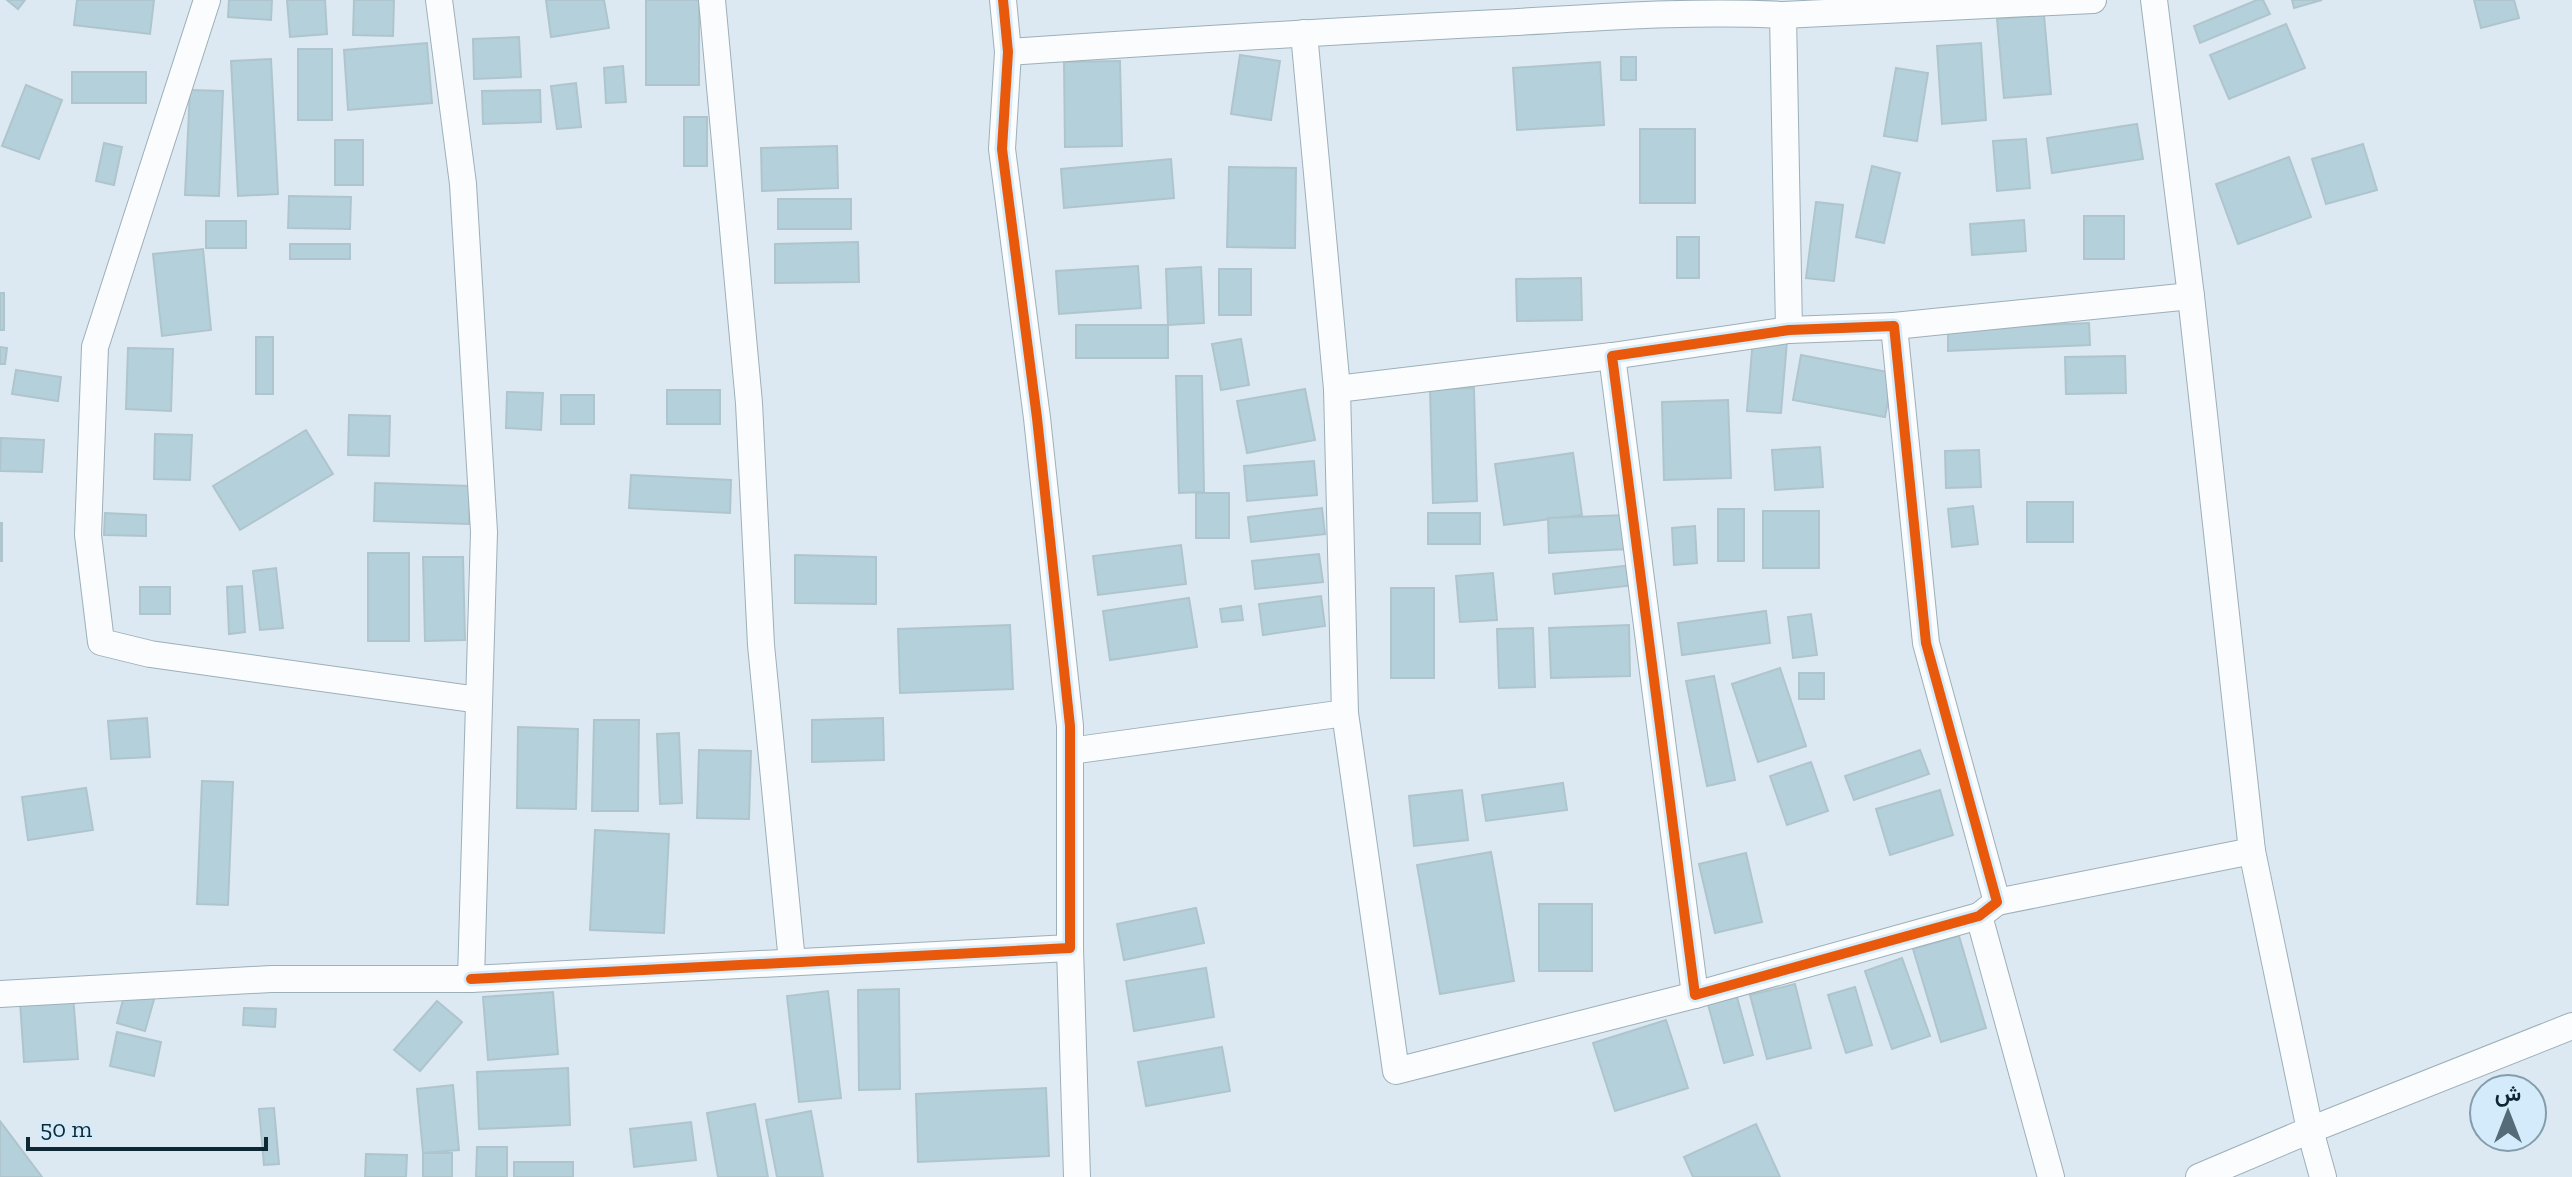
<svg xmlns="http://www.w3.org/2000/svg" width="2572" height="1177" font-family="'Zilla Slab',Vazirmatn,serif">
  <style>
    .building { fill: #b4d0da; stroke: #afc5cd; stroke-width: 2 }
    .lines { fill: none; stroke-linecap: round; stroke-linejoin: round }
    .minor-casing { stroke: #9dafb9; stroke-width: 28 }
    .minor { stroke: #fafcfd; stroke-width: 26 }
    .cycleway-casing { stroke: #d3ebfb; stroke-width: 15 }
    .cycleway { stroke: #e8590c; stroke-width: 10 }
  </style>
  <rect width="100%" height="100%" fill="#dce9f2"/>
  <!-- building -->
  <g class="building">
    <polygon points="7,0 25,0 18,9"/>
    <polygon points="77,0 154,0 150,34 74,25"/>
    <polygon points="229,0 272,0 271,20 228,17"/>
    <polygon points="287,0 325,0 327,34 290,37"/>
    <polygon points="354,0 394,0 393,36 353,35"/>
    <polygon points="546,0 604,0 609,28 551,37"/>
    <rect x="646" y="0" width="53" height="85"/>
    <polygon points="2257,0 2263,0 2270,14 2200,43 2194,26"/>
    <polygon points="2292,0 2322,0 2294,8"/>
    <polygon points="2474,0 2514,0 2519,18 2481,28"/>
    <polygon points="2044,15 2051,94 2004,98 1997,19"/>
    <polygon points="2286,24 2305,68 2229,99 2210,55"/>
    <polygon points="519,37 521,77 474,79 473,39"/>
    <polygon points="427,43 432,103 348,110 344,50"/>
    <polygon points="1981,43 1986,120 1942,124 1937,46"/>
    <rect x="298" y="49" width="34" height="71"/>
    <polygon points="1240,55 1280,61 1271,120 1231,114"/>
    <rect x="1621" y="57" width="15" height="23"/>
    <polygon points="271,59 278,194 238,196 231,61"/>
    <polygon points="1120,61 1122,146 1065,147 1064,62"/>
    <polygon points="1600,62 1604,125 1517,130 1513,68"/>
    <polygon points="623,66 626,102 606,103 604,68"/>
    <polygon points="1896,68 1928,73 1917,141 1884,136"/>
    <rect x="72" y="72" width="74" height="31"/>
    <polygon points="576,83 581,127 557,129 551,86"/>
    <polygon points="26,85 62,100 39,159 2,146"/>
    <polygon points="190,90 223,91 219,196 185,195"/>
    <polygon points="540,90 541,122 483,124 482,91"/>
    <rect x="684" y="117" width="23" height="49"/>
    <polygon points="2137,124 2143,159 2052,173 2047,138"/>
    <rect x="1640" y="129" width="55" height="74"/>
    <polygon points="2026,139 2030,188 1997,191 1993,141"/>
    <rect x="335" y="140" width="28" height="45"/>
    <polygon points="104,143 122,147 114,185 96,181"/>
    <polygon points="2363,144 2377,190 2326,204 2312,159"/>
    <polygon points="837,146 838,188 762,191 761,148"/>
    <polygon points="2289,157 2311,217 2238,244 2216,184"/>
    <polygon points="1171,159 1174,198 1064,208 1061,169"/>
    <polygon points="1872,166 1900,173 1884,243 1856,237"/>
    <polygon points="1229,167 1296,168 1295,248 1227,247"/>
    <polygon points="289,196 351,197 350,229 288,228"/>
    <rect x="778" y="199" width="73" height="30"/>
    <polygon points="1816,202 1843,205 1834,281 1806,278"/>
    <rect x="2084" y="216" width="40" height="43"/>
    <polygon points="2024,220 2026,251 1972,255 1970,224"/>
    <rect x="206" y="221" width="40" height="27"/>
    <rect x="1677" y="237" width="22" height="41"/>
    <polygon points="858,242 859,282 775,283 775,244"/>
    <rect x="290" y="244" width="60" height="15"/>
    <polygon points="203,249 211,330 162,336 153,254"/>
    <polygon points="1138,266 1141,308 1059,314 1056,271"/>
    <polygon points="1201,267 1204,323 1168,325 1166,269"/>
    <rect x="1219" y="269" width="32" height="46"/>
    <polygon points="1581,278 1582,320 1517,321 1516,279"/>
    <rect x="0" y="293" width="4" height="37"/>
    <polygon points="2089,323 2090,345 1948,351 1948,329"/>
    <rect x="1076" y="325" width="92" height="33"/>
    <rect x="256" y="337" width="17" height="57"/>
    <polygon points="1753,338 1787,341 1781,413 1747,411"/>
    <polygon points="1241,339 1249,385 1221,390 1212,344"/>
    <polygon points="0,347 7,348 5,364 0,364"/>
    <polygon points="128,348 173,349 171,411 126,409"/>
    <polygon points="1801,355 1893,373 1885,417 1793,400"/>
    <polygon points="2125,356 2126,393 2066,394 2065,357"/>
    <polygon points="16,370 61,377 58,401 12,394"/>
    <polygon points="1176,376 1202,376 1204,492 1179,493"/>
    <polygon points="1474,388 1477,501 1433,503 1430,389"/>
    <polygon points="1305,389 1315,440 1247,453 1237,401"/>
    <rect x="667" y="390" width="53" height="34"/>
    <polygon points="507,392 543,393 541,430 506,428"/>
    <rect x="561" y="395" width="33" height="29"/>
    <polygon points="1728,400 1731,478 1664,480 1662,402"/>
    <polygon points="349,415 390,416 389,456 348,455"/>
    <polygon points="306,430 333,474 240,530 213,486"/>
    <polygon points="155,434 192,435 190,480 154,479"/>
    <polygon points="1,438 44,440 42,472 0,471"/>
    <polygon points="1820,447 1823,487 1775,490 1772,450"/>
    <polygon points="1979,450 1981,487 1946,488 1945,451"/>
    <polygon points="1573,453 1582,515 1504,525 1495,464"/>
    <polygon points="1314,461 1317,495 1247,501 1244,466"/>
    <polygon points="631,475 731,480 730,513 629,508"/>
    <polygon points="375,483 470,486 469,524 374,521"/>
    <rect x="1196" y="493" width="33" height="45"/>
    <rect x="2027" y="502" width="46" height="40"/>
    <polygon points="1973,506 1978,544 1952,547 1948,509"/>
    <polygon points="1322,508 1325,534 1251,542 1248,517"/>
    <rect x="1718" y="509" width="26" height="52"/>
    <rect x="1763" y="511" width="56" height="57"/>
    <polygon points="105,513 146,515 146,536 104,535"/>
    <rect x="1428" y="513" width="52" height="31"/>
    <polygon points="1627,515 1629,549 1549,553 1548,518"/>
    <rect x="0" y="523" width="2" height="38"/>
    <polygon points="1695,526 1697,563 1674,565 1672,528"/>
    <polygon points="1181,545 1186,584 1098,595 1093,556"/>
    <rect x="368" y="553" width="41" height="88"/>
    <polygon points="1319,554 1323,582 1255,589 1252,561"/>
    <polygon points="795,555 876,557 876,604 795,603"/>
    <polygon points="423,557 463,557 465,640 425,641"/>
    <polygon points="1632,565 1634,585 1555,594 1553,574"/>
    <polygon points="276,568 283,628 260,630 253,571"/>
    <polygon points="1493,573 1497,620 1460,622 1456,576"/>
    <polygon points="242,586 245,632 229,634 227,587"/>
    <rect x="140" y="587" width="30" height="27"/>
    <rect x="1391" y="588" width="43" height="90"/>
    <polygon points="1321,596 1325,626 1263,635 1259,604"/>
    <polygon points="1189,598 1197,647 1110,660 1103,611"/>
    <polygon points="1241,606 1243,620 1222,622 1220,609"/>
    <polygon points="1766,611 1770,643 1682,655 1678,623"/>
    <polygon points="1811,614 1817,655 1793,658 1788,617"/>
    <polygon points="1010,625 1013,689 900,693 898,629"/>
    <polygon points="1629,625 1630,676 1551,678 1549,628"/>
    <polygon points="1533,628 1535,687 1499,688 1497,629"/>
    <polygon points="1780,668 1806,746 1758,762 1732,684"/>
    <rect x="1799" y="673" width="25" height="26"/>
    <polygon points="1714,676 1735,780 1707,786 1686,681"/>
    <polygon points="147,718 150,757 111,759 108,721"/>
    <polygon points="883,718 884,760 812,762 812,720"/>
    <polygon points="594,720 639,720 638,811 592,811"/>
    <polygon points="518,727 578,729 576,809 517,808"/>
    <polygon points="679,733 682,803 660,804 657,734"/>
    <polygon points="699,750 751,751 749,819 697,818"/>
    <polygon points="1920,750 1929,774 1854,800 1845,776"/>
    <polygon points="1811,762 1828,811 1787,825 1770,776"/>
    <polygon points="202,781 233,782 228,905 197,904"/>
    <polygon points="1563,783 1567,810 1486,821 1482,795"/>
    <polygon points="86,788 93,830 28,840 22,797"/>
    <polygon points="1462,790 1468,840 1414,846 1409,796"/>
    <polygon points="1940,790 1953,835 1890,855 1876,809"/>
    <polygon points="595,830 669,834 664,933 590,930"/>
    <polygon points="1491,852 1514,981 1440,994 1417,865"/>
    <polygon points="1746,853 1762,922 1715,933 1699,864"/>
    <rect x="1539" y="904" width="53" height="67"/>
    <polygon points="1196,908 1204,943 1124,960 1117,924"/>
    <polygon points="1959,936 1986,1028 1941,1042 1913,949"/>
    <polygon points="1902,958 1930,1036 1892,1049 1865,971"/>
    <polygon points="1206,968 1214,1017 1134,1031 1126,981"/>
    <polygon points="72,982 78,1059 24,1062 19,986"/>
    <polygon points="1795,984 1811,1048 1767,1059 1750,995"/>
    <polygon points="1855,987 1872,1045 1846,1053 1828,995"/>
    <polygon points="126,988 155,996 145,1031 117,1023"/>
    <polygon points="899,989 900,1089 859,1090 858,990"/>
    <polygon points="1735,990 1753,1055 1724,1063 1706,997"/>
    <polygon points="828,991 841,1098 799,1102 787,996"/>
    <polygon points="553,992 558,1054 488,1060 483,997"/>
    <polygon points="437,1001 462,1022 420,1071 394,1050"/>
    <polygon points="244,1008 276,1009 275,1027 243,1025"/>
    <polygon points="1666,1020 1688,1088 1615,1111 1593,1043"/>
    <polygon points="117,1032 161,1042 154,1076 110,1066"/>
    <polygon points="1222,1047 1230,1091 1146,1106 1138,1062"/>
    <polygon points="568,1068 570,1125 479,1129 477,1072"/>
    <polygon points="453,1085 459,1150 423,1153 417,1089"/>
    <polygon points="1046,1088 1049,1156 918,1162 916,1094"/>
    <polygon points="755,1104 768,1177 718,1177 707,1113"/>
    <polygon points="274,1108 279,1164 264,1165 259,1109"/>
    <polygon points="811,1111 823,1177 777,1177 766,1120"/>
    <polygon points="0,1121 42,1177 0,1177"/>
    <polygon points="691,1122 696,1160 634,1167 630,1129"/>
    <polygon points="1756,1124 1780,1177 1693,1177 1684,1157"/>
    <polygon points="477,1147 507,1147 507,1177 476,1177"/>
    <rect x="423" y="1153" width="29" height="24"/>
    <polygon points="366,1154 407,1155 406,1177 365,1177"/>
    <rect x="514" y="1162" width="59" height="15"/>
  </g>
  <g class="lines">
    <defs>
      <g id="minor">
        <polyline points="207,0 95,347 88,535 101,642 150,654 479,700"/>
        <polyline points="712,0 749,403 761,645 792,962"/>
        <polyline points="2154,0 2191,296 2252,851 2310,1130 2323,1177"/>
        <polyline points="1783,15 2093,0"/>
        <polyline points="1304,33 1337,389"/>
        <path d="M1008,52C1172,41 1335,31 1498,23C1593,18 1688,10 1783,15L1789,330"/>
        <polygon points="1894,326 1926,643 1997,902 1979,916 1695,995 1612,356 1789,330"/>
        <polyline points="1894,326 2191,296"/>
        <polyline points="1345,713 1396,1071 1695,995"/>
        <polyline points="1070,751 1345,713 1337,389 1612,356"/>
        <polyline points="1997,902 2252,851"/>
        <polyline points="1979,916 2051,1177"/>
        <polyline points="1070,948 1077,1177"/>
        <polyline points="471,979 1070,948 1070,726 1037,418 1002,149 1008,52 1003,0"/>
        <polyline points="0,994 271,979 471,979 484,532 463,184 439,0"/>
        <polyline points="2199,1177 2310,1130 2572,1026"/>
      </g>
    </defs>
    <!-- minor casing -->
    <use href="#minor" class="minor-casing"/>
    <!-- minor -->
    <use href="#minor" class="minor"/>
    <defs>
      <g id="cycleway">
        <polygon points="1894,326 1926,643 1997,902 1979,916 1695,995 1612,356 1789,330"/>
        <polyline points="471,979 1070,948 1070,726 1037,418 1002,149 1008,52 1003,0"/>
      </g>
    </defs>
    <!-- cycleway casing -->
    <use href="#cycleway" class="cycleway-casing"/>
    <!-- cycleway -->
    <use href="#cycleway" class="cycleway"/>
  </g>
  <!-- north arrow -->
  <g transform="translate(2508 1113)"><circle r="38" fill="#d3ebfb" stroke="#849dac" stroke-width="2"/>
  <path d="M0-6L14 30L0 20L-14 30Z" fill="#556b77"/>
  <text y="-12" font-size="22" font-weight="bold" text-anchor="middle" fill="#0d2735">ش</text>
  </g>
  <!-- scale -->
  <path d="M28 1137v12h238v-12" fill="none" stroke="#0d2735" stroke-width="4"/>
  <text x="40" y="1137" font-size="24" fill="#0d2735" stroke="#d3ebfb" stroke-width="6" paint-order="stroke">50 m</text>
</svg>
